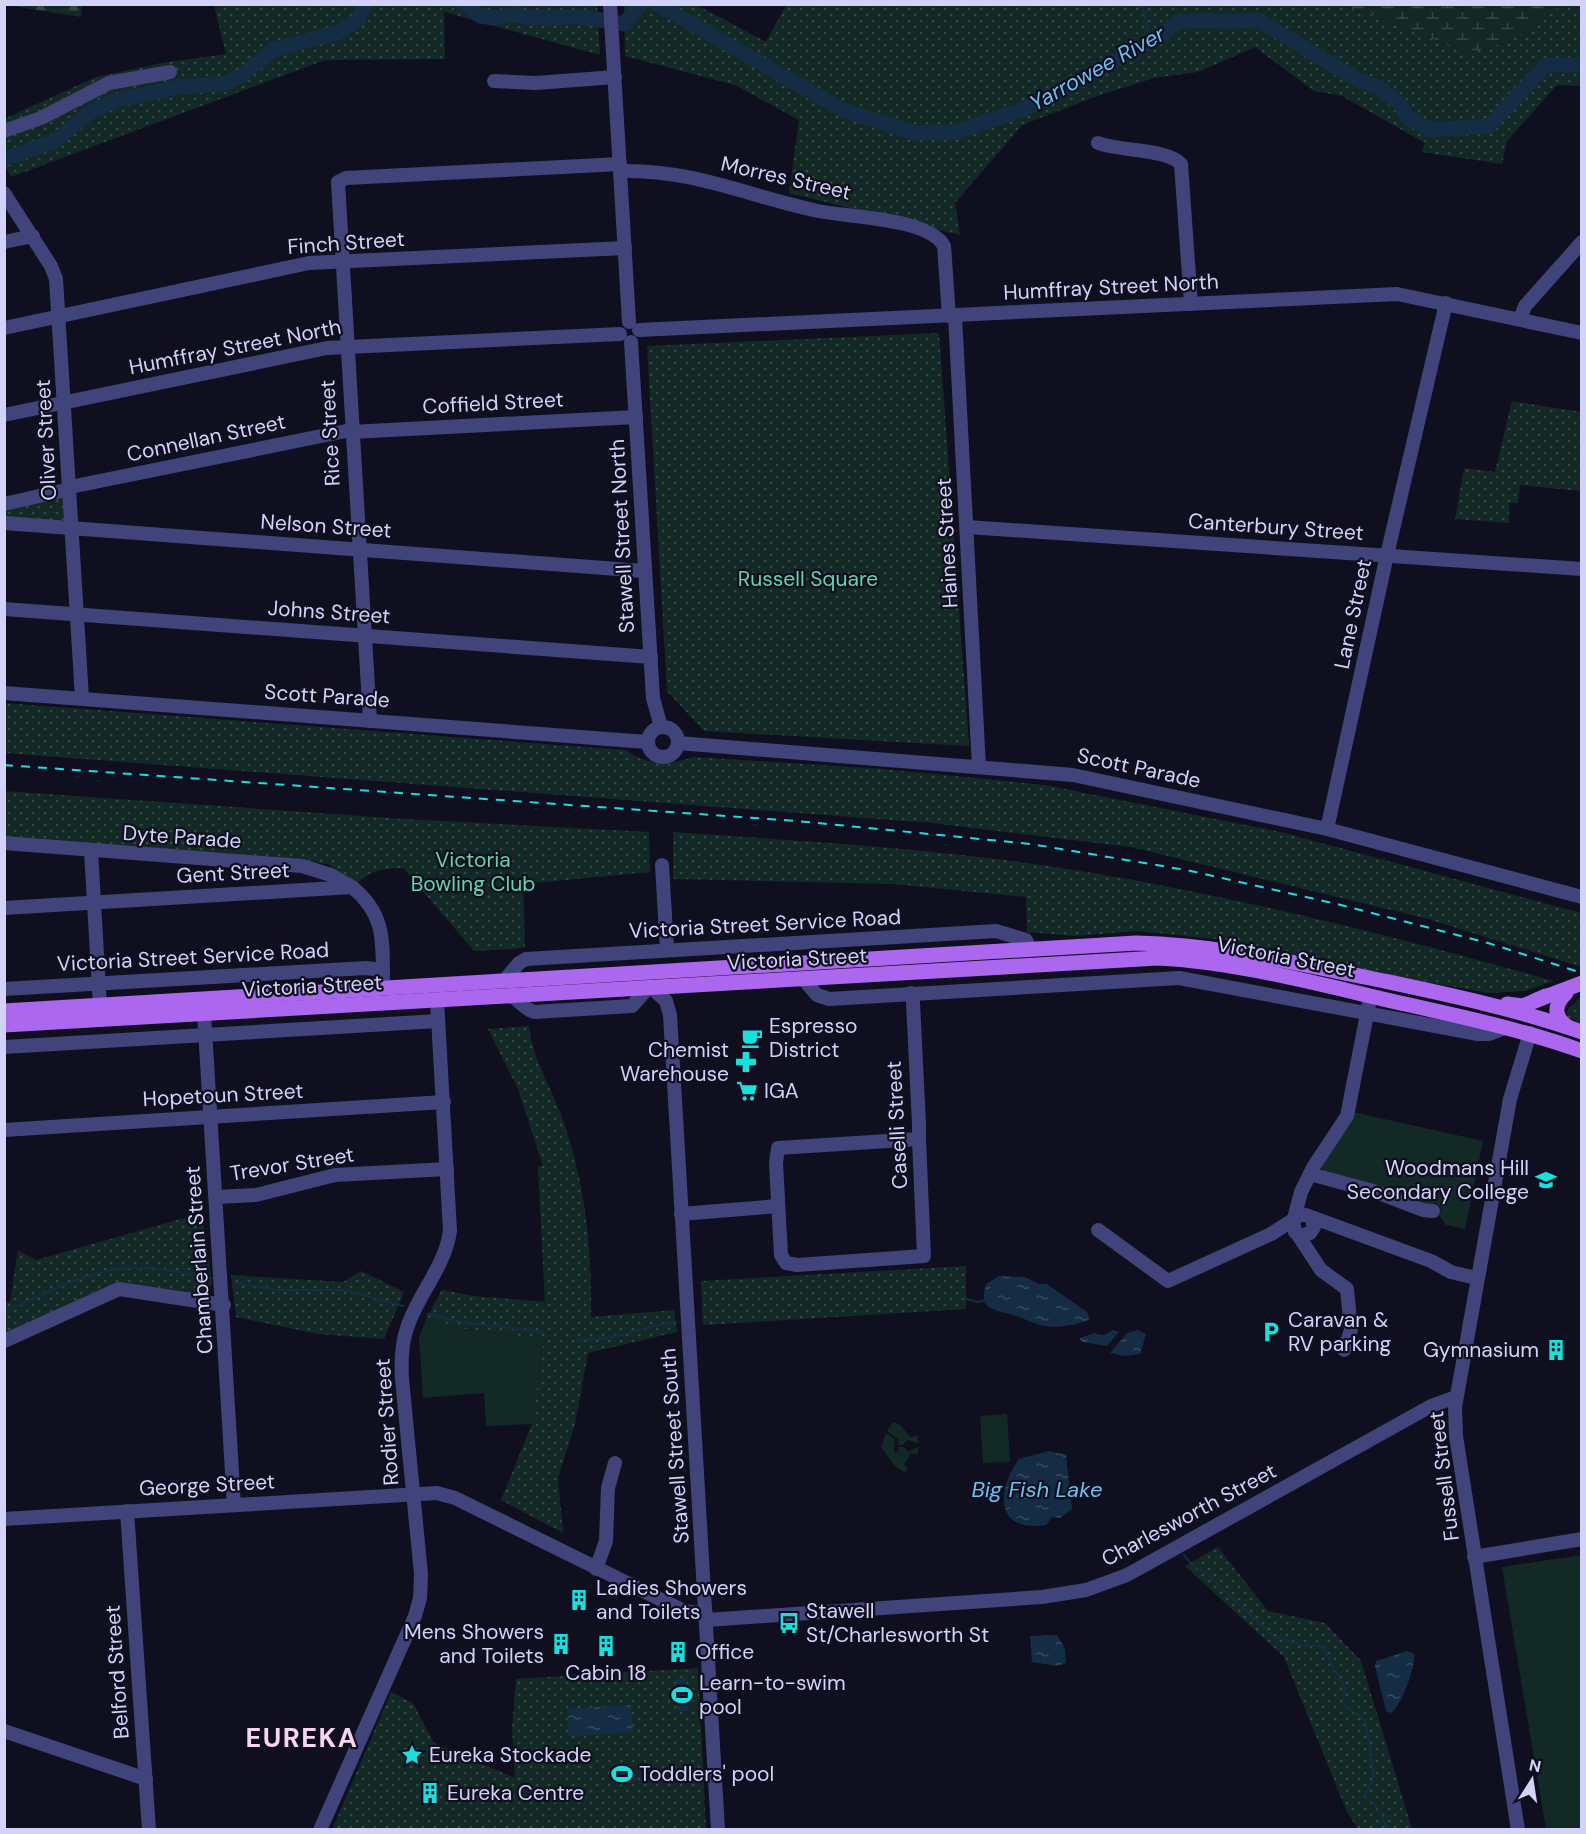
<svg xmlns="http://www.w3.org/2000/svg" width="1586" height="1834" font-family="'DM Sans',sans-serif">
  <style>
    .green { fill: #132926 }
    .forest { fill: url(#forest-firs) }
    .wetland { fill: url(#wetland-marsh) }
    .park { fill: url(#park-dots) }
    .water { fill: url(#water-ripples) }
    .pier { fill: #100f20 }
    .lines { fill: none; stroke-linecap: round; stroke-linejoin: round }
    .stream { stroke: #152d44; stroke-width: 2 }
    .river { stroke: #152d44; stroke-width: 15 }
    .minor { stroke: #40447a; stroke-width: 14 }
    .major { stroke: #ab67ee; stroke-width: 15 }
    .rail { stroke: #1ae0dc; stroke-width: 2; stroke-dasharray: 9 8; stroke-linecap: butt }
    .labels { text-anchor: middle; stroke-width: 4.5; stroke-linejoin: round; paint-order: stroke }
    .street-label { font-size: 21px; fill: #d3d3fa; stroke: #100f20 }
    .park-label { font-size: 21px; fill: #68d1aa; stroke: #100f20 }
    .poi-label { font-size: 21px; fill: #d3d3fa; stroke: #100f20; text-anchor: start }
    .water-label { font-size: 22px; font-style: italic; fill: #6dc2ee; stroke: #100f20 }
    .district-label { font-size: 27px; font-weight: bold; letter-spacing: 1.5px; fill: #fad5f1; stroke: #100f20 }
  </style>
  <defs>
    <pattern id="forest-firs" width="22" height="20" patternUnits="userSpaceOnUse" patternTransform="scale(1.5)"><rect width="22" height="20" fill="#132926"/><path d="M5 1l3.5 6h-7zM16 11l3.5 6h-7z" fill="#344746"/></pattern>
    <pattern id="wetland-marsh" width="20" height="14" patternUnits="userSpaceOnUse" patternTransform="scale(1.5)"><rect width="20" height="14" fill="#132926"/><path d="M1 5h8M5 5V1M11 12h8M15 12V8" fill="none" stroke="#344746"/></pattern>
    <pattern id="park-dots" width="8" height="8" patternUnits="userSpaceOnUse" patternTransform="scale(1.5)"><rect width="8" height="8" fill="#132926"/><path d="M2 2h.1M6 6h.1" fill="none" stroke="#344746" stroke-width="1.8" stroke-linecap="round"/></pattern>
    <pattern id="water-ripples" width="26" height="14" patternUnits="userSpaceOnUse" patternTransform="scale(1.5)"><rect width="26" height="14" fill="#152d44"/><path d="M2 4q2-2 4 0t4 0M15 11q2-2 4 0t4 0" fill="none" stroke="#364b60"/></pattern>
  </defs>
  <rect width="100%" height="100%" fill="#100f20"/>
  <!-- green -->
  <g class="green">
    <polygon points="1353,1112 1483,1141 1465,1229 1446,1225 1439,1215 1441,1208 1436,1203 1427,1206 1323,1171 1321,1166"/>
    <polygon points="427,1317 459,1328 544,1339 532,1424 486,1426 484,1393 423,1398 419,1337"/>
    <polygon points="1007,1414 1010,1462 983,1463 980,1416"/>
    <polygon points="893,1422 900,1425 911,1438 917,1435 919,1443 907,1440 903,1445 898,1445 899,1436 898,1439 887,1431"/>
    <polygon points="886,1433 895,1439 894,1452 898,1452 899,1457 898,1447 904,1447 908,1452 919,1447 917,1455 911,1453 904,1465 908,1469 905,1473 894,1465 881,1447"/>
    <polygon points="1581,1555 1581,1829 1546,1829 1502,1567"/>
  </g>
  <!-- forest -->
  <polygon class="forest" points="6,5 82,5 81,17"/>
  <!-- wetland -->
  <polygon class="wetland" points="1345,5 1563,5 1511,41 1469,53"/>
  <!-- park -->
  <g class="park">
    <polygon points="214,5 597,5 600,55 444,12 445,59 325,60 11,177 5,167 4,119 96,77 167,62 226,54"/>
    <polygon points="624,5 697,5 766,42 786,5 1345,5 1469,53 1511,41 1563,5 1581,5 1581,86 1557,85 1507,141 1502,164 1422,152 1425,143 1342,96 1314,91 1255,47 1198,72 1154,78 1100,95 1022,125 955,203 960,235 789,193 799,120 735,85 625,56"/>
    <polygon points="939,333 969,746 704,731 667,691 647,346"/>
    <polygon points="1512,401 1581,412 1581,491 1520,485 1518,503 1509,503 1509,523 1455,519 1464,468 1495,472"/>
    <polygon points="64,496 66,520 62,523 5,518 4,509"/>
    <path d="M4,703L625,750C651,766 665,766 694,757L883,769L1045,785L1281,832L1581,913V967L1428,919L1131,847L931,823L5,753Z"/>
    <path d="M4,791L405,819L649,832L650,872L523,884L525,948L474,951L403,868C383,869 371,870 356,884L328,864L274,857L5,837Z"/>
    <path d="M673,832C811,842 951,849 1087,872C1245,898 1399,938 1554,981L1524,991L1490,993L1431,983L1224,940L1138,931L1075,936L1027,932L1026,897L893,884L673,879Z"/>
    <polygon points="1581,997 1581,1023 1567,1017 1568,1009"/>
    <path d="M529,1026C532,1060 555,1093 565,1126C586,1188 592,1252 591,1317L674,1310L677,1332L588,1353L575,1424L558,1478L563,1533L501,1500L532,1424L544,1339L459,1328L427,1317L442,1290L474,1296L545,1302L538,1167L543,1166L518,1089L488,1029Z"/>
    <polygon points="202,1213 212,1284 200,1298 118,1283 5,1333 5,1303 10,1301 18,1250 36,1260"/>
    <polygon points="966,1266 966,1309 703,1325 701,1281"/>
    <polygon points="361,1271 404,1292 384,1339 318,1334 236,1317 231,1275 343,1282"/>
    <polygon points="1218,1547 1268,1611 1325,1623 1361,1661 1412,1829 1358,1829 1347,1812 1284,1657 1185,1566"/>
    <polygon points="698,1668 706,1829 332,1830 391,1692 413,1703 434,1743 515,1778 512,1729 516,1679"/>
  </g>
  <!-- water -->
  <g class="water">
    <path d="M999,1276L1025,1277L1039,1284H1047L1087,1312L1096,1334L1104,1335L1113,1330L1119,1332L1107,1346L1082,1342L1071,1325C1041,1330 1040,1324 1013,1315C994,1309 978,1311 986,1284Z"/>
    <polygon points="1138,1330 1146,1334 1140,1354 1124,1356 1110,1353 1127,1333"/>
    <path d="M1049,1451L1066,1455L1072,1509L1060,1518L1052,1517L1046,1525C995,1533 996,1491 1019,1459Z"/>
    <polygon points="1057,1635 1065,1649 1066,1663 1057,1666 1032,1662 1030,1636"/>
    <path d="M1408,1651L1414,1654C1416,1666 1401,1706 1391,1713L1386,1711L1375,1666L1376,1661Z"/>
    <polygon points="686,1678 689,1710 678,1711 675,1679"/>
    <polygon points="631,1705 633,1732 569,1736 567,1709"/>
    <polygon points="622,1765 623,1770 635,1777 636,1782 614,1783 612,1766"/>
  </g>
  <!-- pier -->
  <polygon class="pier" points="1092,1319 1099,1331 1075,1340 1067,1327"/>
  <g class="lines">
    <!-- stream -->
    <g class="stream">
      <polyline points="1142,4 1148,31 1154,40"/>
      <polyline points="235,1283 278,1290 345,1290 403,1306"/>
      <polyline points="964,1298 978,1302 987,1300"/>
      <path d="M4,1311C41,1297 79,1274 119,1269C152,1265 184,1273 216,1279"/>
      <polyline points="427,1314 462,1322 543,1332"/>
      <path d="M578,1339C613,1343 642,1325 676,1322"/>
      <polyline points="1184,1555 1192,1565 1206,1573 1274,1637 1302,1645 1322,1646 1345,1688 1343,1703 1366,1722 1374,1778 1365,1796 1380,1810 1387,1830"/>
    </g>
    <!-- river -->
    <g class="river">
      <polyline points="465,4 480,16 495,18 514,14 527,18 582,17 625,24 634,10 642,4"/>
      <polyline points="657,4 843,110 915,133 955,132 1022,110 1154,40 1178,22 1208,20 1224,22 1258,20 1358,80 1380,88 1400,104 1407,117 1430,130 1489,126 1546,65 1582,65"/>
      <polyline points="4,159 55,141 90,112 114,101 178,87 223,84 241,76 273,50 339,32 358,20 365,4"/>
    </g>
    <!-- minor -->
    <g class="minor">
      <polyline points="610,4 629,322"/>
      <polyline points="494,81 536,83 615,77"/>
      <polyline points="4,131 41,118 109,83 170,72"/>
      <path d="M1098,143C1119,151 1168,149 1181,164L1191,304"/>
      <path d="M621,171C692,169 751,197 818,211C847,217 929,218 944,246L949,316"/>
      <polyline points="4,193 51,266 56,279 82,698"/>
      <polyline points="4,242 33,236"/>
      <polyline points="955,316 979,767"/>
      <polyline points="1520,319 1525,306 1582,242"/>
      <polyline points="4,328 309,263 625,248"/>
      <polyline points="639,330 1397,294 1582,333"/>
      <polyline points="631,342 653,698 661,727"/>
      <polyline points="4,415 327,348 620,334"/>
      <polyline points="351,432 636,417"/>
      <polyline points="70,487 351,430"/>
      <polyline points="4,504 70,489"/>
      <polyline points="4,523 644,571"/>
      <polyline points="967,527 1582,569"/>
      <polyline points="4,609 651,657"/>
      <polyline points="4,693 647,742"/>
      <polyline points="370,721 338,182 346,178 620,164"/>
      <circle cx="663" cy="742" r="15"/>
      <polyline points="678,743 1073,775 1327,829 1582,897"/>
      <polyline points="1327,829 1387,555 1446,303"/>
      <polyline points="4,843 302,866 331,875 352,887"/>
      <polyline points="91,851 100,1006"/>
      <polyline points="662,865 667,950"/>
      <path d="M4,908L352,887C388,916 382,946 383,988"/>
      <polyline points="804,980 817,995 829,999 1179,978 1478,1034 1489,1034 1505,1028"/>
      <polyline points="504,981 519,963 526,959 996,931 1026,940 1030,949"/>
      <polyline points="4,989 366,968 383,970"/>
      <polyline points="653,989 666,1001 670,1015 718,1830"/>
      <polyline points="911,993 913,1002 919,1124 919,1139 924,1256 797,1265 786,1263 781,1255 776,1163 778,1148 919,1139"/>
      <path d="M510,996C521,1000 524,1010 535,1012L632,1006L647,989"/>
      <polyline points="204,1013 234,1505"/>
      <polyline points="4,1047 438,1021"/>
      <polyline points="4,1130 444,1102"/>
      <polyline points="1310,1174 1373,1191 1423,1210 1433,1211"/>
      <polyline points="216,1197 256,1195 335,1175 447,1169"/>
      <polyline points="681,1214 778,1206"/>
      <polyline points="1294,1219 1301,1192 1314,1166 1347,1116 1369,1004"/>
      <polyline points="1312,1219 1314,1227 1310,1233 1301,1236 1295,1232 1293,1220 1299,1215 1306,1215 1431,1261 1451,1272 1476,1278"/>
      <polyline points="1098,1230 1168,1281 1271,1234 1293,1220"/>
      <polyline points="1298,1235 1321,1270 1347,1289 1351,1330 1344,1350"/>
      <polyline points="4,1341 119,1289 224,1305"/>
      <polyline points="127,1511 149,1830"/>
      <polyline points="4,1519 437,1493 455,1498 684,1611 706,1614"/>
      <polyline points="1474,1557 1582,1539"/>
      <polyline points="596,1569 606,1541 608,1488 615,1463"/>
      <polyline points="707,1620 1042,1597 1086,1590 1127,1575 1431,1406 1456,1397"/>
      <polyline points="4,1731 146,1779"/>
      <path d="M320,1830L415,1616L420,1598L421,1574L402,1379C401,1362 401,1345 407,1328C418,1294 445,1267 450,1231L437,1000"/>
      <polyline points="1518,1830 1456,1436 1455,1407 1510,1099 1530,1033"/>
    </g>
    <!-- major -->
    <g class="major">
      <path d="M1566,993C1554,1005 1553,1017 1568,1027"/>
      <polyline points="1537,1000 1582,983"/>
      <polyline points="1507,1004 1523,1006 1546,996"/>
      <path d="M4,1011L1136,943C1218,945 1290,962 1370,978C1440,993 1514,1008 1582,1032"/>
      <path d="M4,1025L1158,958C1238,962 1318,984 1396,1002C1458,1016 1521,1029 1582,1051"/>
    </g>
    <!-- rail -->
    <polyline class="rail" points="4,765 797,821 1031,844 1186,870 1337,904 1488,943 1582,973"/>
  </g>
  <!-- icons -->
  <defs>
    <symbol id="cafe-bare" viewBox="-9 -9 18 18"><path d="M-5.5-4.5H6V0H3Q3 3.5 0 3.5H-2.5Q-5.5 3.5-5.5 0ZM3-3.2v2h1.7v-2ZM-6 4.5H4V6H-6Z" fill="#1ae0dc" stroke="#100f20" stroke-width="2.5" paint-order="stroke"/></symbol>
    <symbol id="pharmacy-bare" viewBox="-9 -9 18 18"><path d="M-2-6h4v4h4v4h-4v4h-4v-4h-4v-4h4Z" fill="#1ae0dc" stroke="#100f20" stroke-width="2.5" paint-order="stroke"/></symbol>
    <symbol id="supermarket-bare" viewBox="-9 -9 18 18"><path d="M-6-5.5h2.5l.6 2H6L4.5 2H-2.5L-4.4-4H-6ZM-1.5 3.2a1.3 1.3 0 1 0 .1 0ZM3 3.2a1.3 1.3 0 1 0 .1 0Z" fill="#1ae0dc" stroke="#100f20" stroke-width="2.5" paint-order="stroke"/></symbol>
    <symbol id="school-bare" viewBox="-9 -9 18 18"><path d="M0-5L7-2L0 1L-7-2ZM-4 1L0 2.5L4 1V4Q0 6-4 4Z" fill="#1ae0dc" stroke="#100f20" stroke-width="2.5" paint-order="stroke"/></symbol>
    <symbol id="parking-bare" viewBox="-9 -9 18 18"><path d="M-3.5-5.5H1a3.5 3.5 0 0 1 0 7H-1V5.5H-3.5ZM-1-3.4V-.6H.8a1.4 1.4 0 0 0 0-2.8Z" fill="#1ae0dc" stroke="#100f20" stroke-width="2.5" paint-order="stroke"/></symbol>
    <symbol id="building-bare" viewBox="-9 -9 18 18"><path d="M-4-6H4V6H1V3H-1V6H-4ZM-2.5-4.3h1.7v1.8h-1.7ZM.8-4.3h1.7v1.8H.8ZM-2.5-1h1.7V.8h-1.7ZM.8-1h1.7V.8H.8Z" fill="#1ae0dc" stroke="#100f20" stroke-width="2.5" paint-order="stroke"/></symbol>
    <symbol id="bus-bare" viewBox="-9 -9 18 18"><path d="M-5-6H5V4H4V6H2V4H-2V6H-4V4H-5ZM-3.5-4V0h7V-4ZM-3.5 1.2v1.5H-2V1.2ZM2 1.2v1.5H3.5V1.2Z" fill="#1ae0dc" stroke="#100f20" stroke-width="2.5" paint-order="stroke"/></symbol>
    <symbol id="stadium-bare" viewBox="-9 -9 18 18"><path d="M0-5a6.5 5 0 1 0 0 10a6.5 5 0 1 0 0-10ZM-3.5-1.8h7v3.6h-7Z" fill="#1ae0dc" stroke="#100f20" stroke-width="2.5" paint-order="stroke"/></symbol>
    <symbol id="sight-bare" viewBox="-9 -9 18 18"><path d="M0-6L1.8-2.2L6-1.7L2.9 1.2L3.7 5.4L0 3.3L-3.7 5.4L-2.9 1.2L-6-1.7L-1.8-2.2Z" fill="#1ae0dc" stroke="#100f20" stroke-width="2.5" paint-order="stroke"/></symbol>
  </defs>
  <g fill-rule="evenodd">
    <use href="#cafe-bare" x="737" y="1023" width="30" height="30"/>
    <use href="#pharmacy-bare" x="731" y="1047" width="30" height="30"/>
    <use href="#supermarket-bare" x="732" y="1076" width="30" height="30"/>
    <use href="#school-bare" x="1531" y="1165" width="30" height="30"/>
    <use href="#parking-bare" x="1256" y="1317" width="30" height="30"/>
    <use href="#building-bare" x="1541" y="1335" width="30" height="30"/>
    <use href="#building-bare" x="564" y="1585" width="30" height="30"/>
    <use href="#bus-bare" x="774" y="1608" width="30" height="30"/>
    <use href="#building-bare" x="546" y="1629" width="30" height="30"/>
    <use href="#building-bare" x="591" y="1631" width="30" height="30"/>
    <use href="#building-bare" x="663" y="1637" width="30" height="30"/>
    <use href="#stadium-bare" x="667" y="1680" width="30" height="30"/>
    <use href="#sight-bare" x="397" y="1740" width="30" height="30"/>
    <use href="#stadium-bare" x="607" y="1759" width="30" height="30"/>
    <use href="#building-bare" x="415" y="1778" width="30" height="30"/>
  </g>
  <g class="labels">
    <!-- street labels -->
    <g class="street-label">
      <text transform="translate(786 178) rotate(13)" y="7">Morres Street</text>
      <text transform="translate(346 243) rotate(-4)" y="7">Finch Street</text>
      <text transform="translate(1111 287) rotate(-3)" y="7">Humffray Street North</text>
      <text transform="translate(235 347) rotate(-11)" y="7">Humffray Street North</text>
      <text transform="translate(493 403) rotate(-3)" y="7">Coffield Street</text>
      <text transform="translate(330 433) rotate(-93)" y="7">Rice Street</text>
      <text transform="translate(206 438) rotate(-12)" y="7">Connellan Street</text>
      <text transform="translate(46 440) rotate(-93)" y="7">Oliver Street</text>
      <text transform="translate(326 526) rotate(4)" y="7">Nelson Street</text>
      <text transform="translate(1276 527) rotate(4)" y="7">Canterbury Street</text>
      <text transform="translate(622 536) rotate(-93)" y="7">Stawell Street North</text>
      <text transform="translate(947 543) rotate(-93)" y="7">Haines Street</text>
      <text transform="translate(329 612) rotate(4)" y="7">Johns Street</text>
      <text transform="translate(1353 614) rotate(-78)" y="7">Lane Street</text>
      <text transform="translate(327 696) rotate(4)" y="7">Scott Parade</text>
      <text transform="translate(1139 768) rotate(12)" y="7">Scott Parade</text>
      <text transform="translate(182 837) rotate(4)" y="7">Dyte Parade</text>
      <text transform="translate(233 873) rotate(-3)" y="7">Gent Street</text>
      <text transform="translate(765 924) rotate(-3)" y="7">Victoria Street Service Road</text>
      <text transform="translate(193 957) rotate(-3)" y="7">Victoria Street Service Road</text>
      <text transform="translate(1286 957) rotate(11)" y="7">Victoria Street</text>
      <text transform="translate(797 959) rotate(-3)" y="7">Victoria Street</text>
      <text transform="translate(312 986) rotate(-3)" y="7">Victoria Street</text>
      <text transform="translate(223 1095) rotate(-3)" y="7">Hopetoun Street</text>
      <text transform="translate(897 1125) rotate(-93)" y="7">Caselli Street</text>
      <text transform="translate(292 1164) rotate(-9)" y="7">Trevor Street</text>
      <text transform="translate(199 1260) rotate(-94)" y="7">Chamberlain Street</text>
      <text transform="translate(387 1422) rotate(-94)" y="7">Rodier Street</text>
      <text transform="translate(675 1446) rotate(-94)" y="7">Stawell Street South</text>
      <text transform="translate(1444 1476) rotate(-97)" y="7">Fussell Street</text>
      <text transform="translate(207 1485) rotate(-3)" y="7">George Street</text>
      <text transform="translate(1189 1515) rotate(-28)" y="7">Charlesworth Street</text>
      <text transform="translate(117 1672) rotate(-94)" y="7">Belford Street</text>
    </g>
    <!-- park labels -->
    <g class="park-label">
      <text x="808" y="586">Russell Square</text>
      <text x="473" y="867">Victoria<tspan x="473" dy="24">Bowling Club</tspan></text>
    </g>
    <!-- poi labels -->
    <g class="poi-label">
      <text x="769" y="1033">Espresso<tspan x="769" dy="24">District</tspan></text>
      <text x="729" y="1057" text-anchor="end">Chemist<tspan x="729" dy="24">Warehouse</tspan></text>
      <text x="764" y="1098">IGA</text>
      <text x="1529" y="1175" text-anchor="end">Woodmans Hill<tspan x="1529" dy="24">Secondary College</tspan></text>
      <text x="1288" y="1327">Caravan &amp;<tspan x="1288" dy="24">RV parking</tspan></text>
      <text x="1539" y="1357" text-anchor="end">Gymnasium</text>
      <text x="596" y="1595">Ladies Showers<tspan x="596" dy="24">and Toilets</tspan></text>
      <text x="806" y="1618">Stawell<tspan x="806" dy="24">St/Charlesworth St</tspan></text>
      <text x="544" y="1639" text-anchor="end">Mens Showers<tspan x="544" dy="24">and Toilets</tspan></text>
      <text x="695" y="1659">Office</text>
      <text x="606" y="1680" text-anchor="middle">Cabin 18</text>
      <text x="699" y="1690">Learn-to-swim<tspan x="699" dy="24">pool</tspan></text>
      <text x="429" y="1762">Eureka Stockade</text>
      <text x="639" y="1781">Toddlers' pool</text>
      <text x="447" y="1800">Eureka Centre</text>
    </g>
    <!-- water labels -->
    <g class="water-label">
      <text transform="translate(1097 68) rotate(-29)" y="8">Yarrowee River</text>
      <text x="1037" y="1497">Big Fish Lake</text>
    </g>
    <!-- district labels -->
    <g class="district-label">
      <text x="302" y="1747">EUREKA</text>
    </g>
  </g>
  <!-- border -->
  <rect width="1586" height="1834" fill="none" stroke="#d3d3fa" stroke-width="12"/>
  <!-- north arrow -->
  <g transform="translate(1532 1780) rotate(12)" stroke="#100f20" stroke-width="4.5" paint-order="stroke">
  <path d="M0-4.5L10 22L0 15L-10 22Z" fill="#d3d3fa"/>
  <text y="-9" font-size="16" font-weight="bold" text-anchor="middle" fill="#d3d3fa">N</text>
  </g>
</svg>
